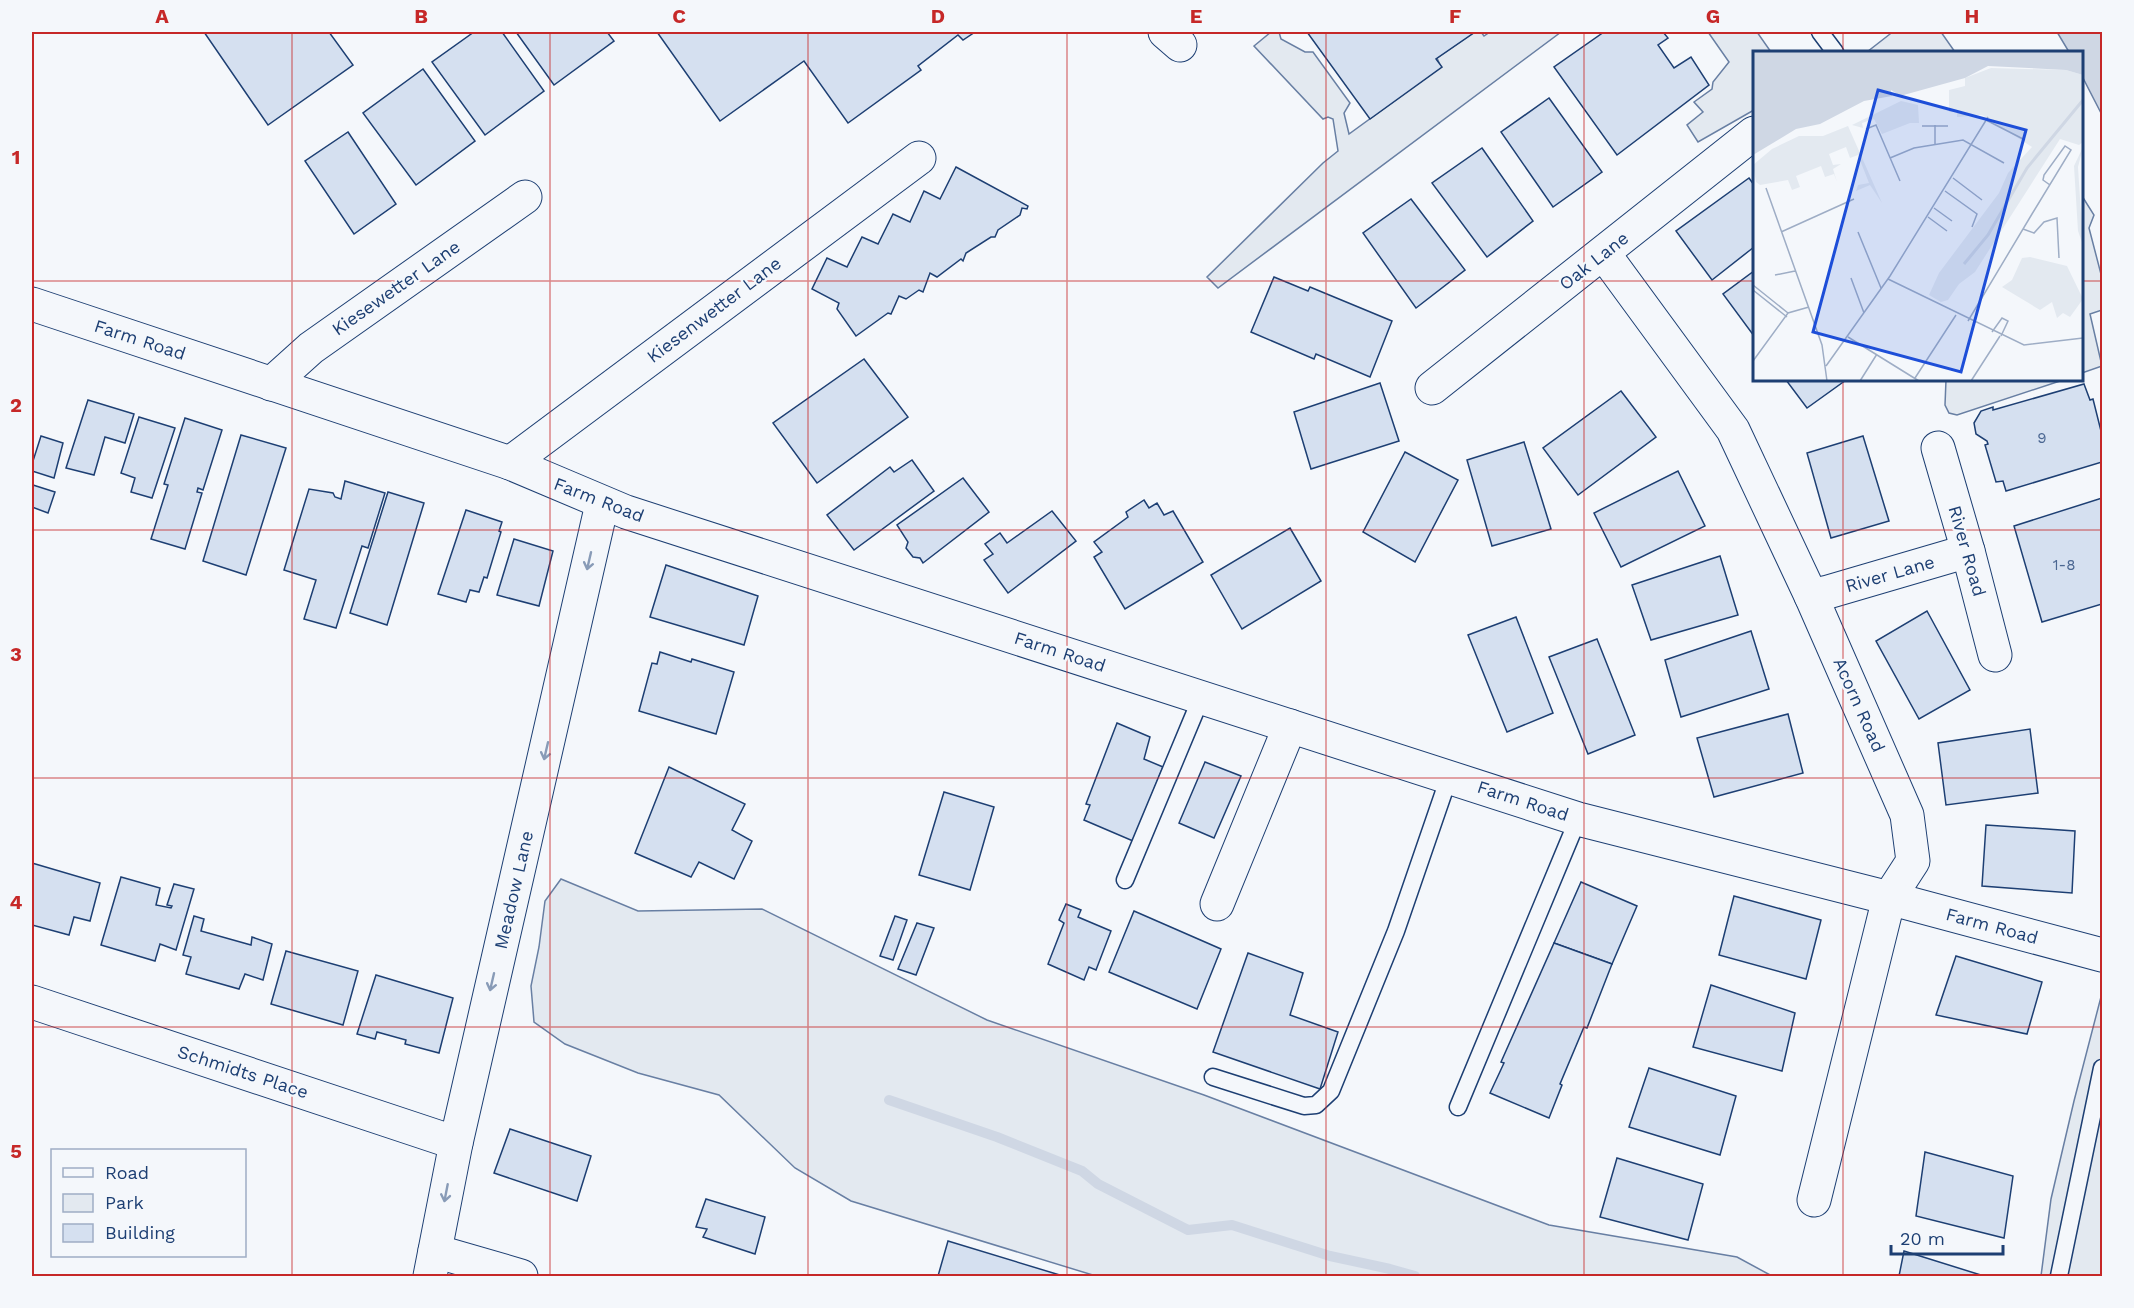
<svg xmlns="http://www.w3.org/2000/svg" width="2134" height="1308" font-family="'Work Sans',sans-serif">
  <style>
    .green { fill: #e3e9f0; stroke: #687fa3; stroke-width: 1.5 }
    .water { fill: #cfd7e4; stroke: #687fa3; stroke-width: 1.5 }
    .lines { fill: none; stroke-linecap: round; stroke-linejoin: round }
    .stream { stroke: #cfd7e4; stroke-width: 10 }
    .building { fill: #d5e0f0; stroke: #1d3f73; stroke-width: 1.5 }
    .service-casing { stroke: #1d3f73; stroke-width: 19 }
    .minor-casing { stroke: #1d3f73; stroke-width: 35 }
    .service { stroke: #f4f7fb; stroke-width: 16 }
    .minor { stroke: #f4f7fb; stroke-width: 33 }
    .oneway { stroke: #889bb7 }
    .grid { fill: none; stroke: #c62828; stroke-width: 1.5; stroke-opacity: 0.55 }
    .labels { text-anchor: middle; stroke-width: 4.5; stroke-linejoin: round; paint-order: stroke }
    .number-label { font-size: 15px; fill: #4b6792 }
    .street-label { font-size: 18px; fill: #1d3f73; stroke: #f4f7fb }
    .inset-river { fill: none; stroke: #cfd7e4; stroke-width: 3 }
    .inset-road { fill: none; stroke: #9eadc5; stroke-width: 1.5 }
    .view { fill: #1d4ed8; fill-opacity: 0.15; stroke: #1d4ed8; stroke-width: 3 }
    .inset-edge { fill: none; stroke: #1d3f73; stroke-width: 3 }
    .neatline { fill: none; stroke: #c62828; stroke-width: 2 }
    .grid-label { font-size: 20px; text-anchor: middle; font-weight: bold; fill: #c62828 }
  </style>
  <rect width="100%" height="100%" fill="#f4f7fb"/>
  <!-- green -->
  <g class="green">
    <polygon points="1271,32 1279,32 1281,39 1305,52 1313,52 1350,103 1344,113 1349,134 1441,67 1437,58 1475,32 1481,32 1484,36 1490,32 1561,32 1218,288 1207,277 1323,163 1338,151 1333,119 1328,117 1323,119 1254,46"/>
    <polygon points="1708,32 1757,32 1771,52 1754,52 1754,110 1698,142 1687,125 1703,112 1694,102 1712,89 1713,82 1729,62"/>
    <polygon points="1888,32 1941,32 1955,52 1867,52 1890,34"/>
    <polygon points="2082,196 2094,215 2089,228 2102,278 2102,310 2090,314 2102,366 2082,373"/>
    <polygon points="1946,380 2063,380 1957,415 1949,413 1945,405"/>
    <polygon points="561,879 638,911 762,909 987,1020 1204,1095 1549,1225 1737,1257 1772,1276 1096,1276 851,1201 795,1168 719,1095 638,1073 565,1044 534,1022 531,986 539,947 545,901"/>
    <polygon points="2102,993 2102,1276 2041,1276 2051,1199 2074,1101"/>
  </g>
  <!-- water -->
  <polygon class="water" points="2057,32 2102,32 2102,115 2082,76 2082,52 2069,52"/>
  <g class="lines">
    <!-- stream -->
    <polyline class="stream" points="889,1100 997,1137 1082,1171 1098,1184 1188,1230 1232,1225 1330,1256 1390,1269 1415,1276"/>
  </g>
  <!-- building -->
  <g class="building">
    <polygon points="204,32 329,32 353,65 268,125"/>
    <polygon points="474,32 502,32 544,91 485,135 432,62"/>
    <polygon points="516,32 607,32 614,41 554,85"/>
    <polygon points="657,32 975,32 963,40 958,35 918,66 921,70 848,123 804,61 720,121"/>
    <polygon points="1307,32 1475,32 1436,59 1442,67 1370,119"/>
    <polygon points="1604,32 1663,32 1668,38 1658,45 1674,68 1691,57 1709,85 1617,155 1554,67"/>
    <polygon points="423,69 475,141 416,185 363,113"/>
    <polygon points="1549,98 1602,172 1553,207 1501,132"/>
    <polygon points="348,132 396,204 354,234 305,161"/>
    <polygon points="1482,148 1533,221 1487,257 1432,183"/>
    <polygon points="956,167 1028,206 1027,209 1022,208 1020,215 998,230 995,237 991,237 966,253 963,261 961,259 937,277 930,273 923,292 919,290 906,299 899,296 891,314 888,313 856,336 837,309 839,303 812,289 827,258 847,267 862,237 878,244 893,214 910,222 924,191 940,199"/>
    <polygon points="1749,178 1754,185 1754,247 1712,280 1676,231"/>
    <polygon points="1411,199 1465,270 1416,308 1363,233"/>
    <polygon points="1754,271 1754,336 1723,294"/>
    <polygon points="1274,277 1308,291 1310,287 1392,321 1370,377 1316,354 1314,359 1251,332"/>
    <polygon points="864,359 908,417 817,483 773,423"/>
    <polygon points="1786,380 1846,380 1807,408"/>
    <polygon points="1380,383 1399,441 1311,469 1294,412"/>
    <polygon points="2084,384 2090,400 2093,399 2102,435 2102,462 2006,491 2003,481 1996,482 1985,445 1988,444 1987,441 1976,434 1974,423 1981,411 1993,407 1993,410"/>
    <polygon points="1621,391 1656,437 1578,495 1543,448"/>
    <polygon points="88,400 134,414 125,443 105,437 94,475 66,468"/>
    <polygon points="139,417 175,428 152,498 131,492 135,478 121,473"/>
    <polygon points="185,418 222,430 203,490 198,488 197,492 202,493 185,549 151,539 168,485 164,484"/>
    <polygon points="241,435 286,448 246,575 203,561"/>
    <polygon points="41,436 63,443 54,478 32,471 32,464"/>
    <polygon points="1863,436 1889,521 1831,538 1807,453"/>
    <polygon points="1524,442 1551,529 1492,546 1467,460"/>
    <polygon points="1405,452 1458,480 1415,562 1363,532"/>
    <polygon points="912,460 934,491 854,550 827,515 890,467 894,472"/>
    <polygon points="1678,471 1705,526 1621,567 1594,513"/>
    <polygon points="963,478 989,512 923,563 920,558 913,557 906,548 908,542 897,525"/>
    <polygon points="345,481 385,493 368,548 362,546 336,628 304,619 316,580 284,570 309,489 333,493 335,497 341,499"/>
    <polygon points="33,485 55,492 48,513 32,507"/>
    <polygon points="388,492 424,503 387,625 350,613"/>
    <polygon points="2102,498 2102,604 2042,622 2014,526"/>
    <polygon points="1144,500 1149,508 1157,503 1164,515 1173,511 1203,562 1125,609 1094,557 1102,552 1094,542 1128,517 1126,512"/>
    <polygon points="466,510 502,522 499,531 501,532 487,578 484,577 479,592 470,590 466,602 438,594"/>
    <polygon points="1052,511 1076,541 1008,593 984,560 993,554 985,544 1000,533 1007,543"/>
    <polygon points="1290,528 1321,581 1242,629 1211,575"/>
    <polygon points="514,539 553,551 539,606 497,595"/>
    <polygon points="1720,556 1738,615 1651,640 1632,585"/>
    <polygon points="666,565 758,596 744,645 650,617"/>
    <polygon points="1927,611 1970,690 1919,719 1876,641"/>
    <polygon points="1516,617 1553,713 1507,732 1468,635"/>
    <polygon points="1751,631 1769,689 1681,717 1665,660"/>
    <polygon points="1597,639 1635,735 1588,754 1549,657"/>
    <polygon points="660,652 691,662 692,659 734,672 716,734 639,711 652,663 657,664"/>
    <polygon points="1788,714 1803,773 1714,797 1697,738"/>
    <polygon points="1117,723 1150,737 1144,759 1163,767 1133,841 1084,820 1090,805 1086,804"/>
    <polygon points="2030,729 2038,793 1946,805 1938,743"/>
    <polygon points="1205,762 1241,776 1214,838 1179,823"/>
    <polygon points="669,767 745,804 732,830 752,841 734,879 699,862 691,877 635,853"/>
    <polygon points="944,792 994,807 970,890 919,875"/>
    <polygon points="1986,825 2075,831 2072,893 1982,886"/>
    <polygon points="32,863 100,883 90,921 74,917 69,935 32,925"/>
    <polygon points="121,877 160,888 156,905 171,908 172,906 167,905 174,884 194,889 176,950 160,944 155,961 101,945"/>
    <polygon points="1581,882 1637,906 1612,964 1554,943"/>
    <polygon points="1734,896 1821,920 1806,979 1719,955"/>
    <polygon points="1066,904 1081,910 1078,917 1111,931 1096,970 1089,967 1084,980 1048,964 1064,923 1059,920"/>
    <polygon points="1134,911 1221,949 1197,1009 1109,972"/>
    <polygon points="194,916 204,919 201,931 251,945 252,937 272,944 263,980 245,974 239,989 186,974 191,957 183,955"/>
    <polygon points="895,916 907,920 893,960 880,956"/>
    <polygon points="917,923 934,928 916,975 898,969"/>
    <polygon points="1554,943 1612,964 1587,1028 1584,1027 1560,1084 1562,1085 1549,1118 1490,1093 1504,1063 1501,1062"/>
    <polygon points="286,951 358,971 343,1025 271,1004"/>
    <polygon points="1248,953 1303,973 1290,1015 1338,1032 1320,1089 1213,1052"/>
    <polygon points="1956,956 2042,982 2027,1034 1936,1015"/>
    <polygon points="376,975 453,998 439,1053 405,1044 406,1040 377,1032 375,1039 357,1034"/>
    <polygon points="1711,985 1795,1013 1782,1071 1693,1047"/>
    <polygon points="1649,1068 1736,1096 1720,1155 1629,1127"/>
    <polygon points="510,1129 591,1156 577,1201 494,1173"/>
    <polygon points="1925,1152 2013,1176 2004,1238 1916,1216"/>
    <polygon points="1617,1158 1703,1184 1688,1240 1600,1217"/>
    <polygon points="706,1199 765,1217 755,1254 703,1237 707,1229 696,1227"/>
    <polygon points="948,1241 1063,1276 938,1276"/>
    <polygon points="1904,1251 1984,1276 1899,1276"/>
  </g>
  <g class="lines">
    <defs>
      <g id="service">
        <polyline points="1820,32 1835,52"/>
        <polyline points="1125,880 1201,698"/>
        <polyline points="1213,1077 1304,1106 1316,1105 1331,1091 1396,931 1449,777"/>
        <polyline points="1458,1107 1578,819"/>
        <polyline points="2059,1276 2102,1068"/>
      </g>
      <g id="minor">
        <polyline points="1165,32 1180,45"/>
        <polyline points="1604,254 1733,430 1811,596 1907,815 1913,861 1889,898 1814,1200"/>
        <polyline points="32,304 510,463 626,512 1578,819 1889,898 2102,955"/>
        <polyline points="271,384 311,348 525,197"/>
        <polyline points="1432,388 1754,133"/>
        <polyline points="1938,448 1968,551 1995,655"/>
        <polyline points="510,463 919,158"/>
        <polyline points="1811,596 1828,592 1968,551"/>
        <polyline points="1217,904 1290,726"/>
        <polyline points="32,1002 456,1143"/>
        <polyline points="435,1251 521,1276"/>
        <polyline points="430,1276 456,1143 602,504"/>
      </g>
    </defs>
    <!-- service casing -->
    <use href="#service" class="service-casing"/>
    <!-- minor casing -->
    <use href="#minor" class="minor-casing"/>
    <!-- service -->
    <use href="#service" class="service"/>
    <!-- minor -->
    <use href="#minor" class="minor"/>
  </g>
  <!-- one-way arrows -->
  <defs><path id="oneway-shaft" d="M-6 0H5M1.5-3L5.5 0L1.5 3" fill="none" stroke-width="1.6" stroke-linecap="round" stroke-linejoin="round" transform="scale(1.5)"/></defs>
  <g class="oneway">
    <use href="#oneway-shaft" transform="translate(589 561) rotate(103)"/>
    <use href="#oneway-shaft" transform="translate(546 751) rotate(103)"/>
    <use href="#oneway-shaft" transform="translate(492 982) rotate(103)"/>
    <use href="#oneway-shaft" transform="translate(446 1193) rotate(101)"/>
  </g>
  <!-- grid -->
  <path class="grid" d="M292,32V1276M550,32V1276M808,32V1276M1067,32V1276M1326,32V1276M1584,32V1276M1843,32V52M32,281H1754M2082,281H2102M1843,380V1276M32,530H2102M32,778H2102M32,1027H2102"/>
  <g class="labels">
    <!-- number labels -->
    <g class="number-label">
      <text x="2042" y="443">9</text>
      <text x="2064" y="570">1-8</text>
    </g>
    <!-- street labels -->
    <g class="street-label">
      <text transform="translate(1594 261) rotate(-38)" y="6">Oak Lane</text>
      <text transform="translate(396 288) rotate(-35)" y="6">Kiesewetter Lane</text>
      <text transform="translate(714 310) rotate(-37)" y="6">Kiesenwetter Lane</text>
      <text transform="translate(140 340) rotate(18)" y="6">Farm Road</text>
      <text transform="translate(599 500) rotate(21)" y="6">Farm Road</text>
      <text transform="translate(1967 551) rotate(74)" y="6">River Road</text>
      <text transform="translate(1890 574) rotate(-16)" y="6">River Lane</text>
      <text transform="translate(1060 652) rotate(18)" y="6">Farm Road</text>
      <text transform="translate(1859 705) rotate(66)" y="6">Acorn Road</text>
      <text transform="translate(1523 801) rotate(18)" y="6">Farm Road</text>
      <text transform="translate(514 890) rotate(-77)" y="6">Meadow Lane</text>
      <text transform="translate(1992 926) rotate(15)" y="6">Farm Road</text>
      <text transform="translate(243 1072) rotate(18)" y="6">Schmidts Place</text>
    </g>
  </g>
  <!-- overview -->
  <g transform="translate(1753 51)">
    <rect width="330" height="330" fill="#f4f7fb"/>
    <path d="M238,17L313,19L330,24V91L326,94L307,88L222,221L206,233L195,249L188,251L176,244L186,222L246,142L255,122L279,96L229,64L204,66V61H196V39L212,35V27ZM148,50L165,54L166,72H157L129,83L121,68L109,72L110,77L99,74ZM95,75L129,152L117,134L103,140L105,134L116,132L105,104L97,107L93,96L76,103L80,114L88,113L80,118L84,131L81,123L72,126L68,115L43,125L47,136L39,139L35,129L7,134L3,131L0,114L19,98L46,85H70ZM330,96L325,116L330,194L325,180L321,115ZM277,206L314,215L330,248L317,266L310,262L304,267L299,251L287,259L249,236L259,229L269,207Z" fill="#e3e9f0"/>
    <path d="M0,0H330V24L313,19L235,15L212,27L147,45L138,39L139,45L111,50L67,73L43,78L0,104Z" fill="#cfd7e4"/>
    <path class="inset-river" d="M211,213L235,184L274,117L330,49"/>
    <path class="inset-road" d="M233,69L272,89M182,74V94M169,75H195M113,78L123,74L147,130M137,107L161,97L210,89L251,112M200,127L229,149M13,137L69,294L74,330M192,140L224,163L219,176M181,157L199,170M175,166L194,180M270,178L281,182L291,171L304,167L306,207M28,181L101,148M105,181L128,237M22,224L42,220M98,227L111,262M135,228L271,294L330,287M0,234L35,262M0,239L34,266M215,270L279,163L318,99L312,95L291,124L290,129L297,134M239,281L249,267L255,270L248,285M95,286L166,330M0,310L35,262L56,256M73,315L137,225L235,66M162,327L203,264M107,330L124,303M218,330L247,285"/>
    <path class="view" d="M125,39L273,79L208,321L60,281Z"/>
    <rect width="330" height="330" class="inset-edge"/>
  </g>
  <!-- border -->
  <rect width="2134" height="1308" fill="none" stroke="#f4f7fb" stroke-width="66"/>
  <!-- legend -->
  <rect x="51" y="1149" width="195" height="108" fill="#f4f7fb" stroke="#9eadc5" stroke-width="1.5"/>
  <rect x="63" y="1168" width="30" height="9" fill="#f4f7fb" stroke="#9eadc5" stroke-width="1.5"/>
  <text x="105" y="1179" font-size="18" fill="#1d3f73">Road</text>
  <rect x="63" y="1194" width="30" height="18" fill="#e3e9f0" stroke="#9eadc5" stroke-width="1.5"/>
  <text x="105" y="1209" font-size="18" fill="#1d3f73">Park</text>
  <rect x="63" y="1224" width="30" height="18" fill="#d5e0f0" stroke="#9eadc5" stroke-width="1.5"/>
  <text x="105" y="1239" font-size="18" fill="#1d3f73">Building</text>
  <!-- scale -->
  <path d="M1891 1245v9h112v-9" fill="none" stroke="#1d3f73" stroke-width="3"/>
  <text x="1900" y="1245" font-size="18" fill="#1d3f73" stroke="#f4f7fb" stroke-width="4.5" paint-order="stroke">20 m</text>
  <rect x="33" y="33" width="2068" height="1242" class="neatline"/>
  <g class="grid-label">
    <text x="162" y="23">A</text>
    <text x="421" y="23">B</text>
    <text x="679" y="23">C</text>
    <text x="938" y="23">D</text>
    <text x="1196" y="23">E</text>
    <text x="1455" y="23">F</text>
    <text x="1713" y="23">G</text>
    <text x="1972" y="23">H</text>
    <text x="16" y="164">1</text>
    <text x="16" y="412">2</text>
    <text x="16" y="661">3</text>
    <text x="16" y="909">4</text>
    <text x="16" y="1158">5</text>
  </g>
</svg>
